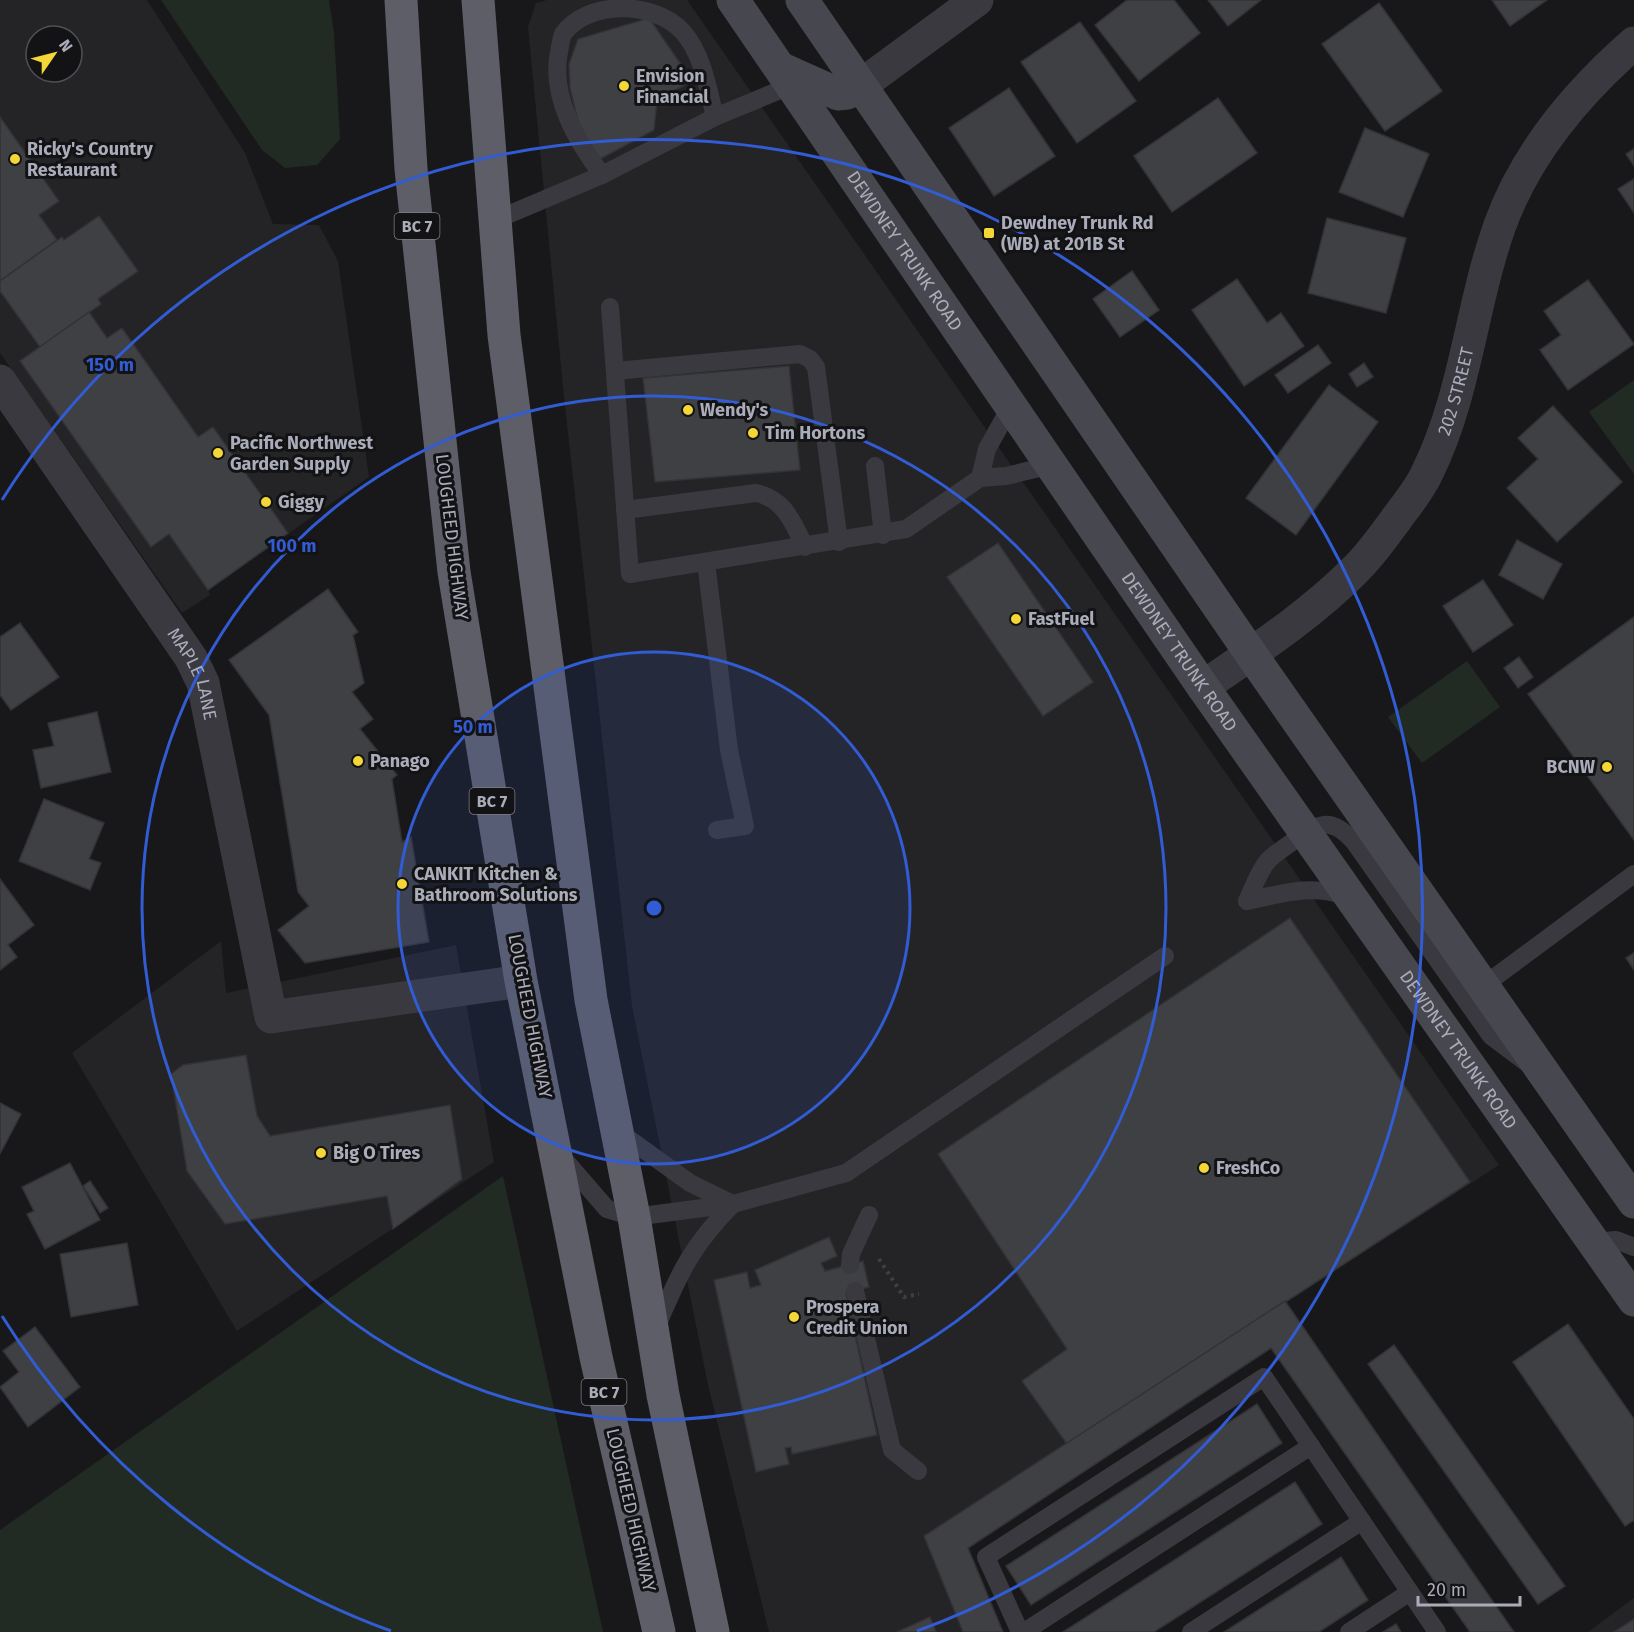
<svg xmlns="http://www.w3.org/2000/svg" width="1634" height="1632" font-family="'Fira Sans',sans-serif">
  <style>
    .built { fill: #242427; fill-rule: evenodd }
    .green { fill: #222a24 }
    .building { fill: #3f4044; stroke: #333236; stroke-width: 1.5 }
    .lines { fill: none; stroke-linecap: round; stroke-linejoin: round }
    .path { stroke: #3f3f46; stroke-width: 4; stroke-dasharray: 3 4.5; stroke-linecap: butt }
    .service { stroke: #39393f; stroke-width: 18 }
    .minor { stroke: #39393f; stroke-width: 33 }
    .secondary { stroke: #47474f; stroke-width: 33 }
    .trunk { stroke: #5d5e67; stroke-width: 33 }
    .ring { fill: none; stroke: #325cd4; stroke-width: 3 }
    .poi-dot { fill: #f4d636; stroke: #131315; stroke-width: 2 }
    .labels { text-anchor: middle; stroke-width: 6; stroke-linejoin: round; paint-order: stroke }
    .shield { fill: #131315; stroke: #7d7e88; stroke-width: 1.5 }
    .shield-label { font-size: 16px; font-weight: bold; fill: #aaacba }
    .poi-label { font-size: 18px; font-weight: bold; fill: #aaacba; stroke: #131315; text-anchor: start }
    .street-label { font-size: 18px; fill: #aaacba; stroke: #131315 }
    .centre { fill: #325cd4; stroke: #131315; stroke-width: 3 }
    .ring-label { font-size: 18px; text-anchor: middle; font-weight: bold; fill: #325cd4; stroke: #131315; stroke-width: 6; stroke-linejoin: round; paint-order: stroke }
  </style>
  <rect width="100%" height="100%" fill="#18181a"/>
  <!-- built -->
  <g class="built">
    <path d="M0,0H147L245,153L273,224L319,225L338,261L369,477L208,590L210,595L182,613L0,353ZM36,36H72V72H36Z"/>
    <polygon points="547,0 687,0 1499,1165 924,1536 963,1632 769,1632 708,1385 632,1006 564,397 528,27 536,3"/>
    <polygon points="221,941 226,993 456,945 494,1162 237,1331 72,1053"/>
    <polygon points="1634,1598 1634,1632 1588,1632"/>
  </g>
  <!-- green -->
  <g class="green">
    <polygon points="161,0 329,0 334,33 340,139 317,165 285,168 262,150"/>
    <polygon points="1634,380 1634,474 1589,412"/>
    <polygon points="1467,661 1500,707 1422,763 1388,717"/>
    <polygon points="503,1176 603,1632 0,1632 0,1530"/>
  </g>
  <!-- building -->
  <g class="building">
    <polygon points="1127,0 1174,0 1200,33 1139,81 1095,25"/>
    <polygon points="1208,0 1261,0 1228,26"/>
    <polygon points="1492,0 1547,0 1510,26"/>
    <polygon points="1379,3 1442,91 1385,131 1322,44"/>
    <polygon points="649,18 684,69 701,76 657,100 654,130 600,159 580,130 570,88 569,64 578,39"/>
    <polygon points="1080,22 1136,101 1077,143 1021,62"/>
    <polygon points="1009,88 1055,156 994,196 949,128"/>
    <polygon points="1218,98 1257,153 1172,212 1134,156"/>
    <polygon points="0,117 59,201 39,215 57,240 0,281"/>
    <polygon points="1365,128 1429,154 1403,217 1339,192"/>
    <polygon points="1634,149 1634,166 1626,154"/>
    <polygon points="1634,179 1634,213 1618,189"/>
    <polygon points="99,216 138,271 98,299 101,304 40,347 0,291 0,281 62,237 64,240"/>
    <polygon points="1327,218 1406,238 1386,313 1308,293"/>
    <polygon points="1132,271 1159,310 1120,337 1093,299"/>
    <polygon points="1237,279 1267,323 1281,313 1304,346 1244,386 1192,310"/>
    <polygon points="1588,280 1634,344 1568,390 1540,350 1561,335 1544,311"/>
    <polygon points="89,312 107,338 122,328 198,437 213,427 288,533 208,590 169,534 151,547 20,361"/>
    <polygon points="1318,345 1331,363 1288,393 1275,375"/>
    <polygon points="1364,363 1373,377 1357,387 1349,374"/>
    <polygon points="789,366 800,470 655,482 643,378"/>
    <polygon points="1329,385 1378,422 1296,535 1246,498"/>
    <polygon points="1553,406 1622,482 1557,542 1507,488 1538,459 1518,438"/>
    <polygon points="1517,540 1562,564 1543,599 1499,575"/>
    <polygon points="998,543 1093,682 1043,716 947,577"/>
    <polygon points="1483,580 1513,625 1473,652 1443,606"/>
    <polygon points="328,589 358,632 353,635 364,683 352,692 373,719 360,729 397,775 392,779 402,842 411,837 429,942 305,963 278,930 309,906 298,892 269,715 229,660"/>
    <polygon points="1634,617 1634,840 1528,694"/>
    <polygon points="20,623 59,677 11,710 0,695 0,637"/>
    <polygon points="1519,657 1533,677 1518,688 1504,668"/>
    <polygon points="97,712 111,772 41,788 33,750 54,746 48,723"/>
    <polygon points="44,799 104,823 89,859 101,863 90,890 19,861"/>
    <polygon points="0,879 34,925 8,945 17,957 0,970"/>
    <polygon points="1290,918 1470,1182 1067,1444 1022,1381 1067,1349 938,1154"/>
    <polygon points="1634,953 1634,970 1626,958"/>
    <polygon points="246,1055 257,1116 270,1136 450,1105 462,1179 393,1229 387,1196 225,1224 187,1171 171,1074 183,1065"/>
    <polygon points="0,1103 21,1114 0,1154"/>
    <polygon points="70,1163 100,1220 45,1249 27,1214 34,1211 22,1187"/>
    <polygon points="90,1181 108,1208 100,1213 83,1186"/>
    <polygon points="829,1237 837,1256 821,1263 825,1271 863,1261 869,1287 846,1293 877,1435 792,1454 791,1447 785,1448 789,1464 756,1472 714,1280 747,1272 750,1288 761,1285 755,1270"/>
    <polygon points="127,1243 138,1305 71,1317 60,1254"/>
    <polygon points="1285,1301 1514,1632 1470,1632 1271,1348 968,1548 1003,1632 963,1632 924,1536"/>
    <polygon points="1568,1324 1634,1419 1634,1520 1625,1526 1513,1362"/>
    <polygon points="35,1327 80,1387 28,1427 0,1387 19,1372 3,1351"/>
    <polygon points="1394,1345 1565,1586 1538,1604 1368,1364"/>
    <polygon points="1257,1404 1282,1443 1031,1605 1006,1566"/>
    <polygon points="1295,1482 1322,1524 1154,1632 1063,1632"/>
    <polygon points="1341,1557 1368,1600 1319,1632 1224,1632"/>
    <polygon points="930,1617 936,1632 897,1632"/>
    <polygon points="1634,1619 1634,1632 1614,1632"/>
    <polygon points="1396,1624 1401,1632 1383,1632"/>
  </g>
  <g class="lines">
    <!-- path -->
    <polyline class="path" points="879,1259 904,1297 919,1294"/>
    <!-- service -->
    <g class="service">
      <path d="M602,175C577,141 550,97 559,52C560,47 561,39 563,34C587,0 654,0 683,32C703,55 708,89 715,117"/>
      <polyline points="493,221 602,175 715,117 792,85"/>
      <polyline points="610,307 630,574 906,529 980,478 1006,476 1052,465"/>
      <polyline points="615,371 800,354 810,359 816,367 839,542"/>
      <polyline points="875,466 883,535"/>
      <polyline points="980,478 987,449 1011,406"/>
      <path d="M625,510L756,493C785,499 793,523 805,547"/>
      <polyline points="706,562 729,750 745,826 717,830"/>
      <path d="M1247,901C1253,888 1258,874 1266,863C1273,854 1283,849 1292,842C1318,823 1331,815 1355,843L1491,1036L1527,1063"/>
      <path d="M1247,901C1284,893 1310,884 1347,896"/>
      <polyline points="1483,986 1634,874"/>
      <polyline points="618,1131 690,1183 733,1204"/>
      <polyline points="562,1157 607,1209 634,1217 733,1204 846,1173 1165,956"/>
      <polyline points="1593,1242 1616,1240 1634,1247"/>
      <polyline points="850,1265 851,1254 869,1215"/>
      <polyline points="855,1291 892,1450 918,1471"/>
      <path d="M656,1328C679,1274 691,1246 733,1204"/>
      <polyline points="1020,1632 986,1557 1264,1377 1437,1632"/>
      <polyline points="1024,1632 1311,1446"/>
      <polyline points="1191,1632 1362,1521"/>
      <polyline points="1349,1632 1410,1592"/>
    </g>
    <!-- minor -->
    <g class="minor">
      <polyline points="860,86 977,0"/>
      <path id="s1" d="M0,381L191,658L203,683L271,1017L521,981"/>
      <path id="s2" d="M1203,687C1255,651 1309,616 1354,571C1370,556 1384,536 1397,518C1407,504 1420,489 1427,473C1466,394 1471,306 1500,225C1526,153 1578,92 1634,43"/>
    </g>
    <!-- secondary -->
    <g class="secondary">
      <path id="s3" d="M733,0L1203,687L1634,1300"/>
      <polyline points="802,0 1251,654 1634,1202"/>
      <polyline points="780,68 838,94 847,93 860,86"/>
    </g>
    <!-- trunk -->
    <g class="trunk">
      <polyline points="401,0 411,169 454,572 521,981 596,1357 659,1632"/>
      <polyline points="478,0 504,335 591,1000 634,1217 663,1395 713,1632"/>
    </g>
  </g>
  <!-- distance rings -->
  <circle cx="654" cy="908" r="256" fill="#325cd4" fill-opacity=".12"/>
  <g class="ring">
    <circle cx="654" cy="908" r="256"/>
    <circle cx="654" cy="908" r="512"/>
    <path d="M391 1631A769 769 0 0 1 2 1316M2 500A769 769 0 1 1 917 1631"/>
  </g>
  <!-- markers -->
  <g class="poi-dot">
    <circle cx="624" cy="86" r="6"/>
    <circle cx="15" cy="159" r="6"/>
    <rect x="983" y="227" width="12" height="12" rx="3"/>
    <circle cx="688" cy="410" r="6"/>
    <circle cx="753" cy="433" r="6"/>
    <circle cx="218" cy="453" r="6"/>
    <circle cx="266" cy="502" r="6"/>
    <circle cx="1016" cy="619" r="6"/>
    <circle cx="358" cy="761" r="6"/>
    <circle cx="1607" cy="767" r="6"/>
    <circle cx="402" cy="884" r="6"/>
    <circle cx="321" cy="1153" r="6"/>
    <circle cx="1204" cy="1168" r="6"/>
    <circle cx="794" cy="1317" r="6"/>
  </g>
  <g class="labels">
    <!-- shield labels -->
    <g class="shield">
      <rect x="394.5" y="213" width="45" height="26" rx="4.5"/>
      <rect x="469.5" y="788" width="45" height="26" rx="4.5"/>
      <rect x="581.5" y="1379" width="45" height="26" rx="4.5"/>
    </g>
    <g class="shield-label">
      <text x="417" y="232">BC 7</text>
      <text x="492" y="807">BC 7</text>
      <text x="604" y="1398">BC 7</text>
    </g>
    <!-- poi labels -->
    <g class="poi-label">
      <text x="636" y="82">Envision<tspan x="636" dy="21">Financial</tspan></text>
      <text x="27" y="155">Ricky's Country<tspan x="27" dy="21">Restaurant</tspan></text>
      <text x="1001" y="229">Dewdney Trunk Rd<tspan x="1001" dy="21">(WB) at 201B St</tspan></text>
      <text x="700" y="416">Wendy's</text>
      <text x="765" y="439">Tim Hortons</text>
      <text x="230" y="449">Pacific Northwest<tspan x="230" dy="21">Garden Supply</tspan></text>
      <text x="278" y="508">Giggy</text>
      <text x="1028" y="625">FastFuel</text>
      <text x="370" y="767">Panago</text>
      <text x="1595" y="773" text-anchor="end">BCNW</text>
      <text x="414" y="880">CANKIT Kitchen &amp;<tspan x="414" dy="21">Bathroom Solutions</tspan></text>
      <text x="333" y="1159">Big O Tires</text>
      <text x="1216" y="1174">FreshCo</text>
      <text x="806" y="1313">Prospera<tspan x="806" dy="21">Credit Union</tspan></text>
    </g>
    <!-- street labels -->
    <g class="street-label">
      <text dy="6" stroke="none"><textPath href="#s3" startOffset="304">DEWDNEY TRUNK ROAD</textPath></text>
      <text dy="6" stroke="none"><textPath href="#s2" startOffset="400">202 STREET</textPath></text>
      <text transform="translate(452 537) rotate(83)" y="6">LOUGHEED HIGHWAY</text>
      <text dy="6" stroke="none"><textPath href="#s3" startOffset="790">DEWDNEY TRUNK ROAD</textPath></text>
      <text dy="6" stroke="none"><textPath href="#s1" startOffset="352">MAPLE LANE</textPath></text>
      <text transform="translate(530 1016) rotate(79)" y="6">LOUGHEED HIGHWAY</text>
      <text dy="6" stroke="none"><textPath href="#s3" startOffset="1276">DEWDNEY TRUNK ROAD</textPath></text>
      <text transform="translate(631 1510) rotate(77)" y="6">LOUGHEED HIGHWAY</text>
    </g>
  </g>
  <circle cx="654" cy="908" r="9" class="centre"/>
  <g class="ring-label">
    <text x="110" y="371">150 m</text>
    <text x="292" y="552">100 m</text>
    <text x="473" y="733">50 m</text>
  </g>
  <!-- north arrow -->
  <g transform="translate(54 54) rotate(55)"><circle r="28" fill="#131315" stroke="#4f5057" stroke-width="1.5"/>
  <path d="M0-4.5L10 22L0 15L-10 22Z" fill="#f4d636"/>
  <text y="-9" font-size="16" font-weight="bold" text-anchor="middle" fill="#aaacba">N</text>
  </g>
  <!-- scale -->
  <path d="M1418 1596v9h102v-9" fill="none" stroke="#aaacba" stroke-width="3"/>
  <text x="1427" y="1596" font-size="18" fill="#aaacba" stroke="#131315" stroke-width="4.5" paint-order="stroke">20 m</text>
</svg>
